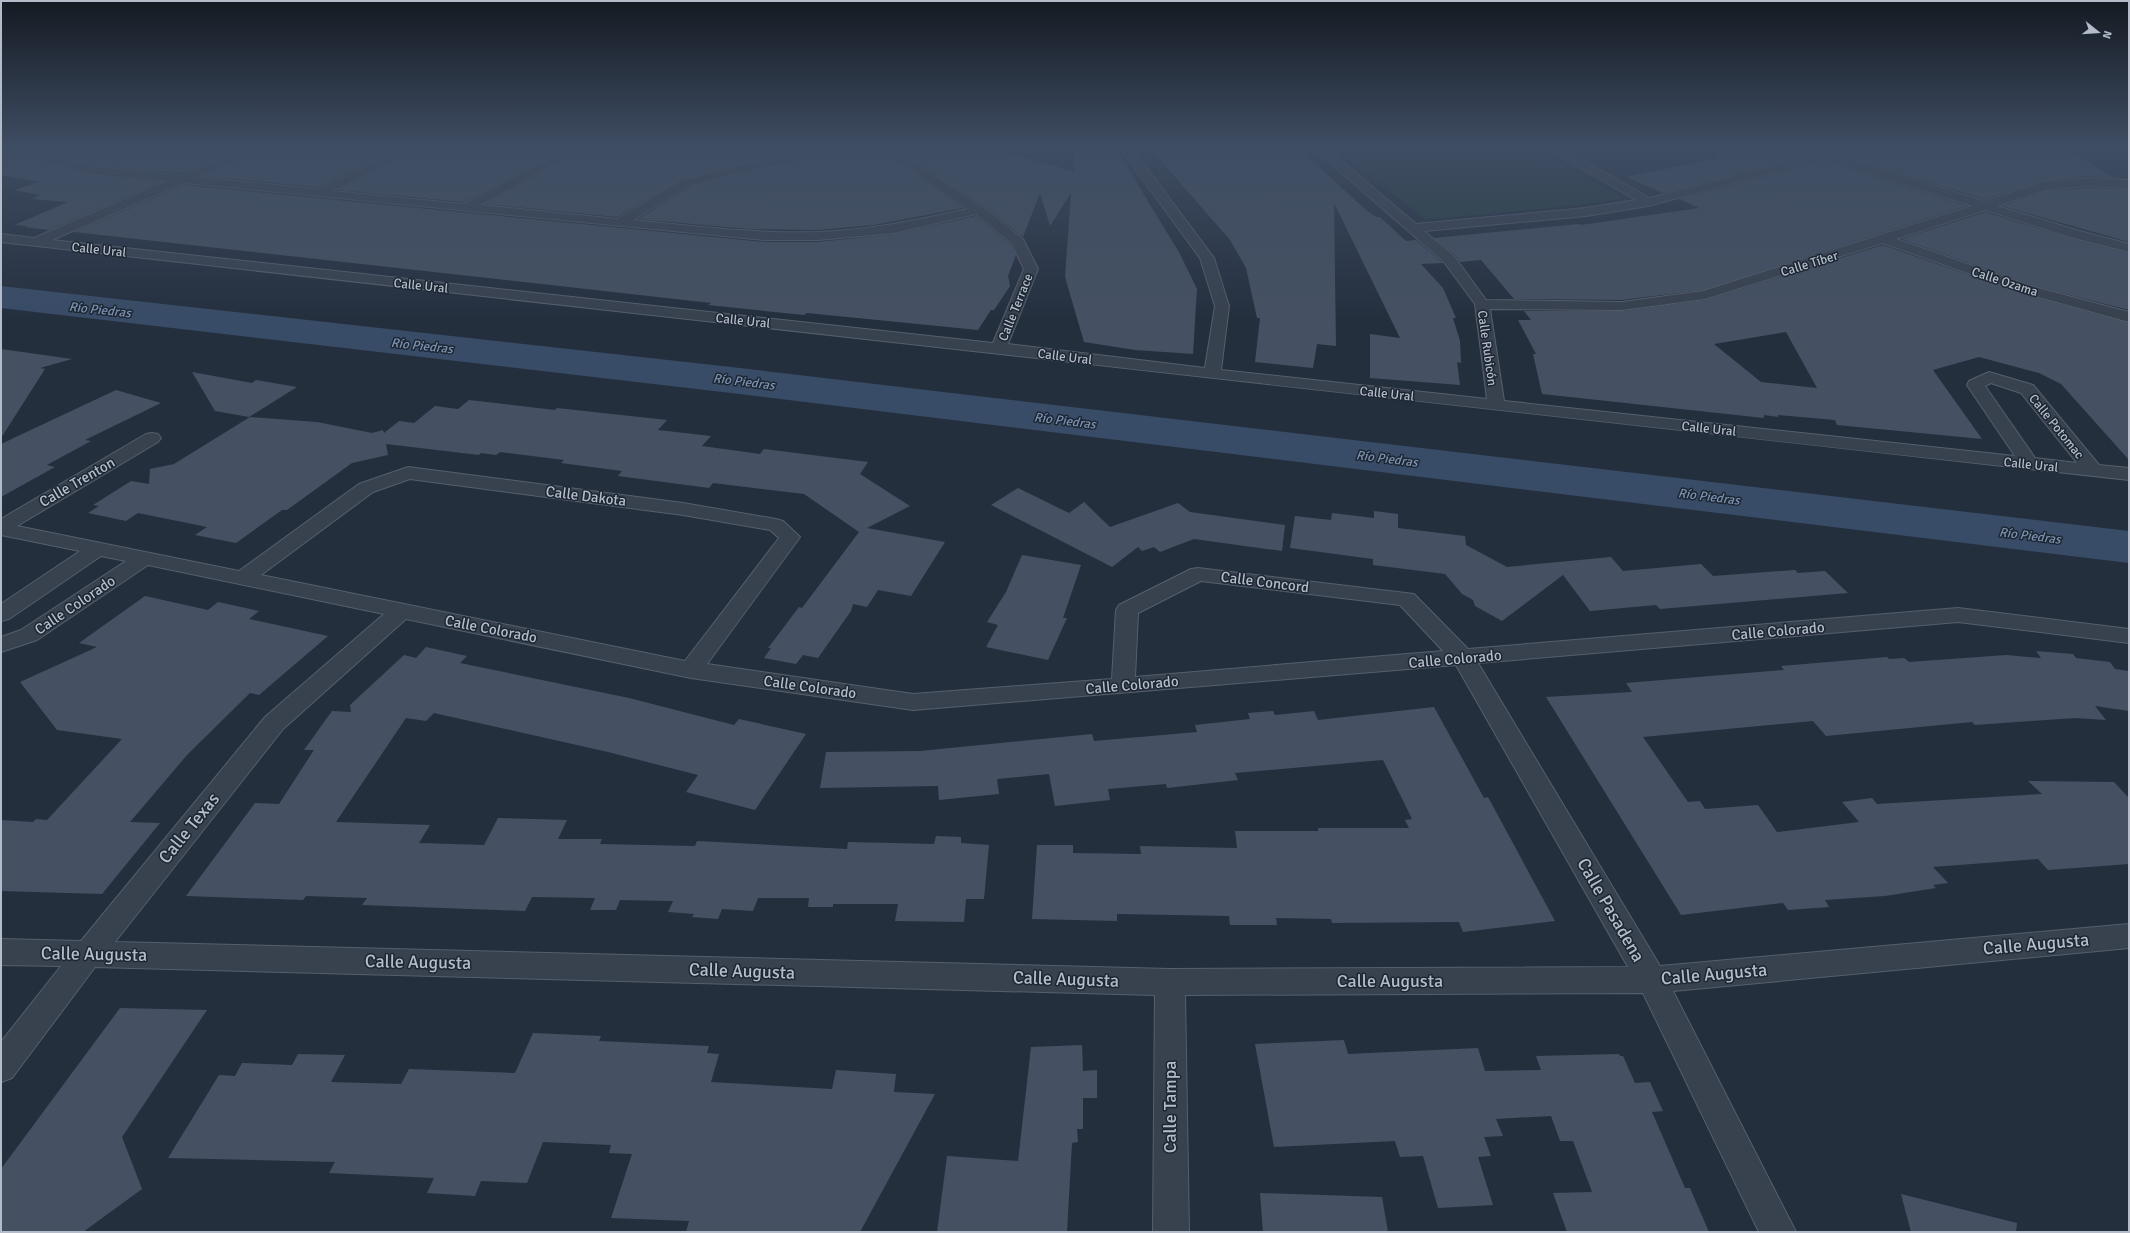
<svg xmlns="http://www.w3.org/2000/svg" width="2130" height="1233" font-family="Signika,sans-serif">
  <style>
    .green { fill: #263c3f }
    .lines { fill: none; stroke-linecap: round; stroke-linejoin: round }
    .river { fill: #394c67; fill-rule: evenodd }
    .building { fill: #455162; fill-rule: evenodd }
    .minor-casing { stroke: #565f6c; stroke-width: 2 }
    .minor { fill: #38414e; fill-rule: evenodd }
    .labels { text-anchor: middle; stroke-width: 3; stroke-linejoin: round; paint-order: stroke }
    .far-street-label { font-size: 13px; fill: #b4bcc9; stroke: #1d2633 }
    .far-water-label { font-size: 13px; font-style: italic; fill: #7c92b1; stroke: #1d2633 }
    .street-label { font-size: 15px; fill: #b4bcc9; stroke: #1d2633 }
    .near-street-label { font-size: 18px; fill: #b4bcc9; stroke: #1d2633 }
  </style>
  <rect width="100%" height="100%" fill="#242f3e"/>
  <!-- green -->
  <polygon class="green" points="1542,149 1575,173 1623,198 1579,205 1426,220 1351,161"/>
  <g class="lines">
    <!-- river -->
    <polygon class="river" points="1,286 731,367 2129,531 2129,563 731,393 1,308"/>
  </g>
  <!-- building -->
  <g class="building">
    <polygon points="18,147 247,147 181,174 90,165"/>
    <polygon points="266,147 406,147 393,151 316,187 204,176 264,150"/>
    <polygon points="428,147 586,147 546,159 464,202 338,190 403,157 425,150"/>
    <polygon points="608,147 837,147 740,164 682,179 617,217 485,204 556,165 605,150"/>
    <polygon points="868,147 877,147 963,208 874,225 818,230 748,229 638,219 691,187 741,173 861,151"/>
    <polygon points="893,147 960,147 963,148 989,147 1075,172 1073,169 1074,148 1115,147 1180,254 1197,289 1193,354 1135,350 1084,342 1065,277 1071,193 1050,226 1040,193 1023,237 984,206"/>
    <polygon points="1149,147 1189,147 1192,150 1239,147 1297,147 1365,209 1376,217 1380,217 1406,241 1416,240 1443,263 1421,264 1443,288 1456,318 1453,318 1460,341 1461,363 1457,362 1460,385 1370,378 1370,334 1400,338 1334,203 1336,346 1317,344 1313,368 1255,362 1260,318 1257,318 1246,268 1230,240"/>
    <polygon points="1717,147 1838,147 1663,193 1626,177 1718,158"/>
    <polygon points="1862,147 2063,147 2114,178 2086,176 2044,181 1984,199 1841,155 1859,150"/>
    <polygon points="1,152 90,175 161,182 49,230 24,227 27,226 14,225 68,202 31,199 40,195 14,190 39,182 1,175"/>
    <polygon points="1824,161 1967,206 1703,290 1622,300 1514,299 1481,260 1460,262 1455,255 1434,238 1578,224 1581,225 1699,208 1679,199"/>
    <polygon points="184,185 765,242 818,242 894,234 976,216 1011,245 1016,255 1008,276 1010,286 994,310 991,310 978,330 807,313 804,315 708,305 711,303 74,232"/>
    <polygon points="2086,188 2129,189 2129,242 2002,206 2046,191"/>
    <polygon points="1985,212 2070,238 2129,253 2129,310 2034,286 1901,239"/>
    <path d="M1883,245L2024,294L2129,323V460L2061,384L2039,373L1979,357L1933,370L1982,439L1837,425L1835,420L1778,415V417L1764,415V418L1542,394L1533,354H1536L1518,320H1531L1524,311H1622L1705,300ZM1786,332L1817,388L1761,382L1714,344Z"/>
    <polygon points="1,349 72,359 40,368 45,369 1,438"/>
    <polygon points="192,372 252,383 256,380 297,387 249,417 215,411"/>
    <polygon points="116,390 161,403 85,440 91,441 47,465 55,467 1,497 1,444"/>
    <polygon points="469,400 555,410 557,408 667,420 658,430 711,436 702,446 760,454 764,449 868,462 860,474 910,506 867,528 945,542 911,596 878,590 867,607 853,604 851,611 818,658 803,655 796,664 764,658 771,648 768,648 799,607 802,608 859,532 804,494 713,483 709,488 618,476 622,471 561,463 564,460 500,452 496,455 481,453 479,455 386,444 388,455 352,463 287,510 282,510 236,543 195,535 207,527 138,513 126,521 88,513 99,506 93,505 131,481 149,484 150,469 174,464 250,417 317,422 372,433 383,430 384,433 399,421 414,423 435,406 458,409"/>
    <polygon points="1018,488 1069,513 1084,502 1110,527 1178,503 1190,512 1285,525 1282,551 1194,539 1160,552 1154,547 1142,551 1138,547 1112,567 991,505"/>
    <polygon points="1374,511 1398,514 1398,528 1465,536 1466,545 1507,567 1611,557 1623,571 1701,564 1713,576 1795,570 1798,573 1825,571 1848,593 1660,609 1656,605 1590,611 1563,575 1502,621 1475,606 1473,600 1462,594 1445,574 1373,565 1373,559 1290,548 1295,516 1331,520 1332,513 1374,518"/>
    <polygon points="1022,555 1081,565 1063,618 1067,618 1048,660 986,647 998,625 987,622 1006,592"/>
    <polygon points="145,596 208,610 218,602 259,611 249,619 328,636 259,695 250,693 187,755 130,822 160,823 102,894 1,891 1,820 33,822 36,819 47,820 122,739 57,730 20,682 97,647 79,643"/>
    <polygon points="426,647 467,656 460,663 629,698 734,725 739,719 806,734 755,810 686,792 698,775 608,752 434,713 426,721 406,718 336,822 430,825 419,843 484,845 498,818 567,820 558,839 602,839 600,844 695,846 697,841 847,849 848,842 934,844 936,836 961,837 961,843 989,845 984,899 966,899 964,922 895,921 898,904 833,904 833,907 808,907 809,898 758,898 753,911 722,909 718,919 692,917 694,914 668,912 673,901 620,900 616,910 590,910 595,898 532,897 525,911 362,905 367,898 306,896 303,900 186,896 255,803 279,804 314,750 304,750 332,711 351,712 350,705 404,655 416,658"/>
    <polygon points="2036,651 2073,654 2076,658 2110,662 2115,669 2129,671 2129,711 2095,706 2106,720 2075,718 1975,725 1972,722 1826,736 1813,721 1643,737 1688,802 1700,801 1705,809 1758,805 1777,832 1859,822 1842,802 1872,798 1877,804 2042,794 2028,781 2114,782 2129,798 2129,864 2048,870 2038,859 1933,867 1948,883 1933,885 1936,888 1885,896 1825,900 1829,907 1788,910 1783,903 1681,915 1546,697 1632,692 1626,683 1784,670 1781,666 1887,657 1889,659 1904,658 1909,662 2006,655 2041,658"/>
    <polygon points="1434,707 1484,798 1488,797 1555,921 1463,932 1459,922 1332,923 1331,919 1276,918 1277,925 1230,925 1229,916 1117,914 1117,921 1032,919 1037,845 1073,845 1073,853 1141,854 1140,846 1237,848 1235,831 1318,831 1318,828 1409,828 1405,820 1412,819 1383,760 1235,773 1238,780 1167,788 1166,784 1108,789 1110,800 1055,806 1049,774 997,779 999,794 939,800 938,786 820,788 826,752 920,751 1092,734 1094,741 1197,732 1195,725 1250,719 1248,713 1273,711 1275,715 1314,711 1318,720"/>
    <polygon points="120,1008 207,1010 122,1137 142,1189 83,1232 1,1232 1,1169"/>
    <polygon points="533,1033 601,1036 599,1041 709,1046 707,1053 719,1054 711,1082 832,1089 836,1070 896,1074 894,1092 935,1094 860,1232 686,1232 689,1221 611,1218 632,1154 609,1153 611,1145 543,1142 527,1183 481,1181 475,1196 427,1193 434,1178 329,1173 335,1162 168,1158 219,1075 235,1076 242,1063 292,1065 298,1054 345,1055 331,1082 401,1084 409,1069 515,1073"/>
    <polygon points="1344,1040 1348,1054 1478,1048 1485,1071 1541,1070 1536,1056 1619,1054 1620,1056 1623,1056 1635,1083 1650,1082 1663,1111 1652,1112 1685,1188 1690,1188 1709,1232 1567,1232 1553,1193 1592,1192 1573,1141 1560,1141 1551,1116 1496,1119 1503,1136 1484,1137 1491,1156 1478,1157 1493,1205 1438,1208 1423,1156 1400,1157 1395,1141 1274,1147 1255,1044"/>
    <polygon points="1082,1045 1083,1071 1097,1070 1097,1098 1083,1098 1083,1129 1077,1129 1078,1142 1072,1143 1067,1232 937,1232 947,1156 1018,1161 1031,1047"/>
    <polygon points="1260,1193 1382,1197 1388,1232 1263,1232"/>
    <polygon points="1901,1194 2017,1223 2016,1232 1911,1232"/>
  </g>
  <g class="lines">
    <defs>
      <g id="minor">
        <path d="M1,147H13L90,166L181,176L250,147H265L263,149L198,177L316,189L394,152L410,147H427L425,149L402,156L333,191L464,204L547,160L590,147H607L605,149L555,164L480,205L617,219L682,180L740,165L844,147H867L861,150L741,172L690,186L633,220C694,226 756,234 818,232C869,230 918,220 967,209L878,147H891L983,207L1023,239L1038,269L1008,344L1205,368L1215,306L1200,258L1119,147H1131L1214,258L1229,306L1221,370L1487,399L1475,304L1444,262L1312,147H1325L1416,224L1586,208L1636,200L1547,149L1545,147H1559L1650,198L1843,147H1861L1859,149L1836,155L1984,201L2044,182L2086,178L2129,180V188L2086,186L2046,190L1997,206L2080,231L2129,244V252L2070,237L1985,210L1896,239L2034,287L2129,312V322L2024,293L1883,243L1705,299L1622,310L1490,309L1504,401L2015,456L1967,385L1969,381L1989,372L2033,385L2099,465L2129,468V480C1420,402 710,321 1,242V234L34,238L167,181L90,174L1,150ZM1824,159L1972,206L1703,291L1622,302L1486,300L1454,256L1424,231L1586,216L1648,206ZM184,183L765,240H818L894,233L976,214L1012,244L1024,269L993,343L52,240ZM1991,383L2021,393L2077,463L2035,458L1985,386Z"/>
        <path d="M152,433L158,434L161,438L158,442L17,526L239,571L359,484L408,467L683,503L776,519L783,521L800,537L707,664L913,694L1112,679L1116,610L1119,605L1191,569L1198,568L1414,594L1468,649L1958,608L2129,629V643L1958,622L1478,663L1660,966L2129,924V948L1673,991L1796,1232H1759L1643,993L1185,995L1189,1232H1153L1155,995L95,967L12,1078L1,1082V1042L61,966L1,965V939L81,941L265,717L384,614L148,565L37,640L1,652V637L21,630L126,561L101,556L9,619L1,621V604L80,551L1,535V519L146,434ZM410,479L683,515L770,530L779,538L685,661L261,575L373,492ZM1201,581L1400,605L1443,651L1135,677L1138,613ZM406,619L691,678L913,710L1456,665L1628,967L1170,969L115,942L283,729Z"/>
      </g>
    </defs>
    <!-- minor casing -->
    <use href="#minor" class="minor-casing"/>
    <!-- minor -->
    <use href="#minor" class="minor"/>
  </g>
  <!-- sky -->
  <linearGradient id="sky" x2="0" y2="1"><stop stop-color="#141a22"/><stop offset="0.46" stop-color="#3f4d63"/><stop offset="1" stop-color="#3f4d63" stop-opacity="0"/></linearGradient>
  <rect width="2130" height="319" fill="url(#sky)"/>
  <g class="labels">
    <!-- far-street labels -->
    <g class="far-street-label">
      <text transform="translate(99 249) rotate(6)" y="5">Calle Ural</text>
      <text transform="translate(1809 263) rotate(-17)" y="5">Calle Tíber</text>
      <text transform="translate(2005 281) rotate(18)" y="5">Calle Ozama</text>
      <text transform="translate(421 285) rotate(6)" y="5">Calle Ural</text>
      <text transform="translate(1015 307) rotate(-68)" y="5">Calle Terrace</text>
      <text transform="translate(743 320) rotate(6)" y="5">Calle Ural</text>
      <text transform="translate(1488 348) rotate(82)" y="5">Calle Rubicón</text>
      <text transform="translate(1065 356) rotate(7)" y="5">Calle Ural</text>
      <text transform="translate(1387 393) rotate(6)" y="5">Calle Ural</text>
      <text transform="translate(2057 426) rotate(51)" y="5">Calle Potomac</text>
      <text transform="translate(1709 428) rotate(6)" y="5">Calle Ural</text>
      <text transform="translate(2031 464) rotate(6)" y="5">Calle Ural</text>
    </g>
    <!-- far-water labels -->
    <g class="far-water-label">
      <text transform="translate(100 309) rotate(6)" y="5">Río Piedras</text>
      <text transform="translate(422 345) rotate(6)" y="5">Río Piedras</text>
      <text transform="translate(744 381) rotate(7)" y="5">Río Piedras</text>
      <text transform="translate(1065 420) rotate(7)" y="5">Río Piedras</text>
      <text transform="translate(1387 458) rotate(7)" y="5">Río Piedras</text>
      <text transform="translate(1709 496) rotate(7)" y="5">Río Piedras</text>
      <text transform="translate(2030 535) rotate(7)" y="5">Río Piedras</text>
    </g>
    <!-- street labels -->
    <g class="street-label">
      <text transform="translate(77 482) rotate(-30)" y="5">Calle Trenton</text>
      <text transform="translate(586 496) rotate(7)" y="5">Calle Dakota</text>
      <text transform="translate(1265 582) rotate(7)" y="5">Calle Concord</text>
      <text transform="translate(75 605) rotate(-34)" y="5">Calle Colorado</text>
      <text transform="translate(491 629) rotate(11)" y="5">Calle Colorado</text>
      <text transform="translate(1778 631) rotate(-5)" y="5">Calle Colorado</text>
      <text transform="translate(1455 659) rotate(-5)" y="5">Calle Colorado</text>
      <text transform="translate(1132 685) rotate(-5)" y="5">Calle Colorado</text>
      <text transform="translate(810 687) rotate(8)" y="5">Calle Colorado</text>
    </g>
    <!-- near-street labels -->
    <g class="near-street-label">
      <text transform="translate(189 828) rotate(-51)" y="6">Calle Texas</text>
      <text transform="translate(1611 910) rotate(60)" y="6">Calle Pasadena</text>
      <text transform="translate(2036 944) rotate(-5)" y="6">Calle Augusta</text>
      <text transform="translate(94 954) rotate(1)" y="6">Calle Augusta</text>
      <text transform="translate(418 962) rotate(1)" y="6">Calle Augusta</text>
      <text transform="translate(742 971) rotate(2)" y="6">Calle Augusta</text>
      <text transform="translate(1714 974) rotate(-5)" y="6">Calle Augusta</text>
      <text transform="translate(1066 979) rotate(2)" y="6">Calle Augusta</text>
      <text x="1390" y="987">Calle Augusta</text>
      <text transform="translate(1170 1107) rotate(-90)" y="6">Calle Tampa</text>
    </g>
  </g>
  <!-- border -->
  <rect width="2130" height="1233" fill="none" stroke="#b4bcc9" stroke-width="4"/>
  <!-- north arrow -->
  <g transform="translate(2098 32) rotate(107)" stroke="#1d2633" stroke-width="3" paint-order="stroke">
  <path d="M0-3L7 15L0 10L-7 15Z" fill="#b4bcc9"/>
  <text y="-6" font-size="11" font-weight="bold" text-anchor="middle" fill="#b4bcc9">N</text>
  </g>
</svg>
